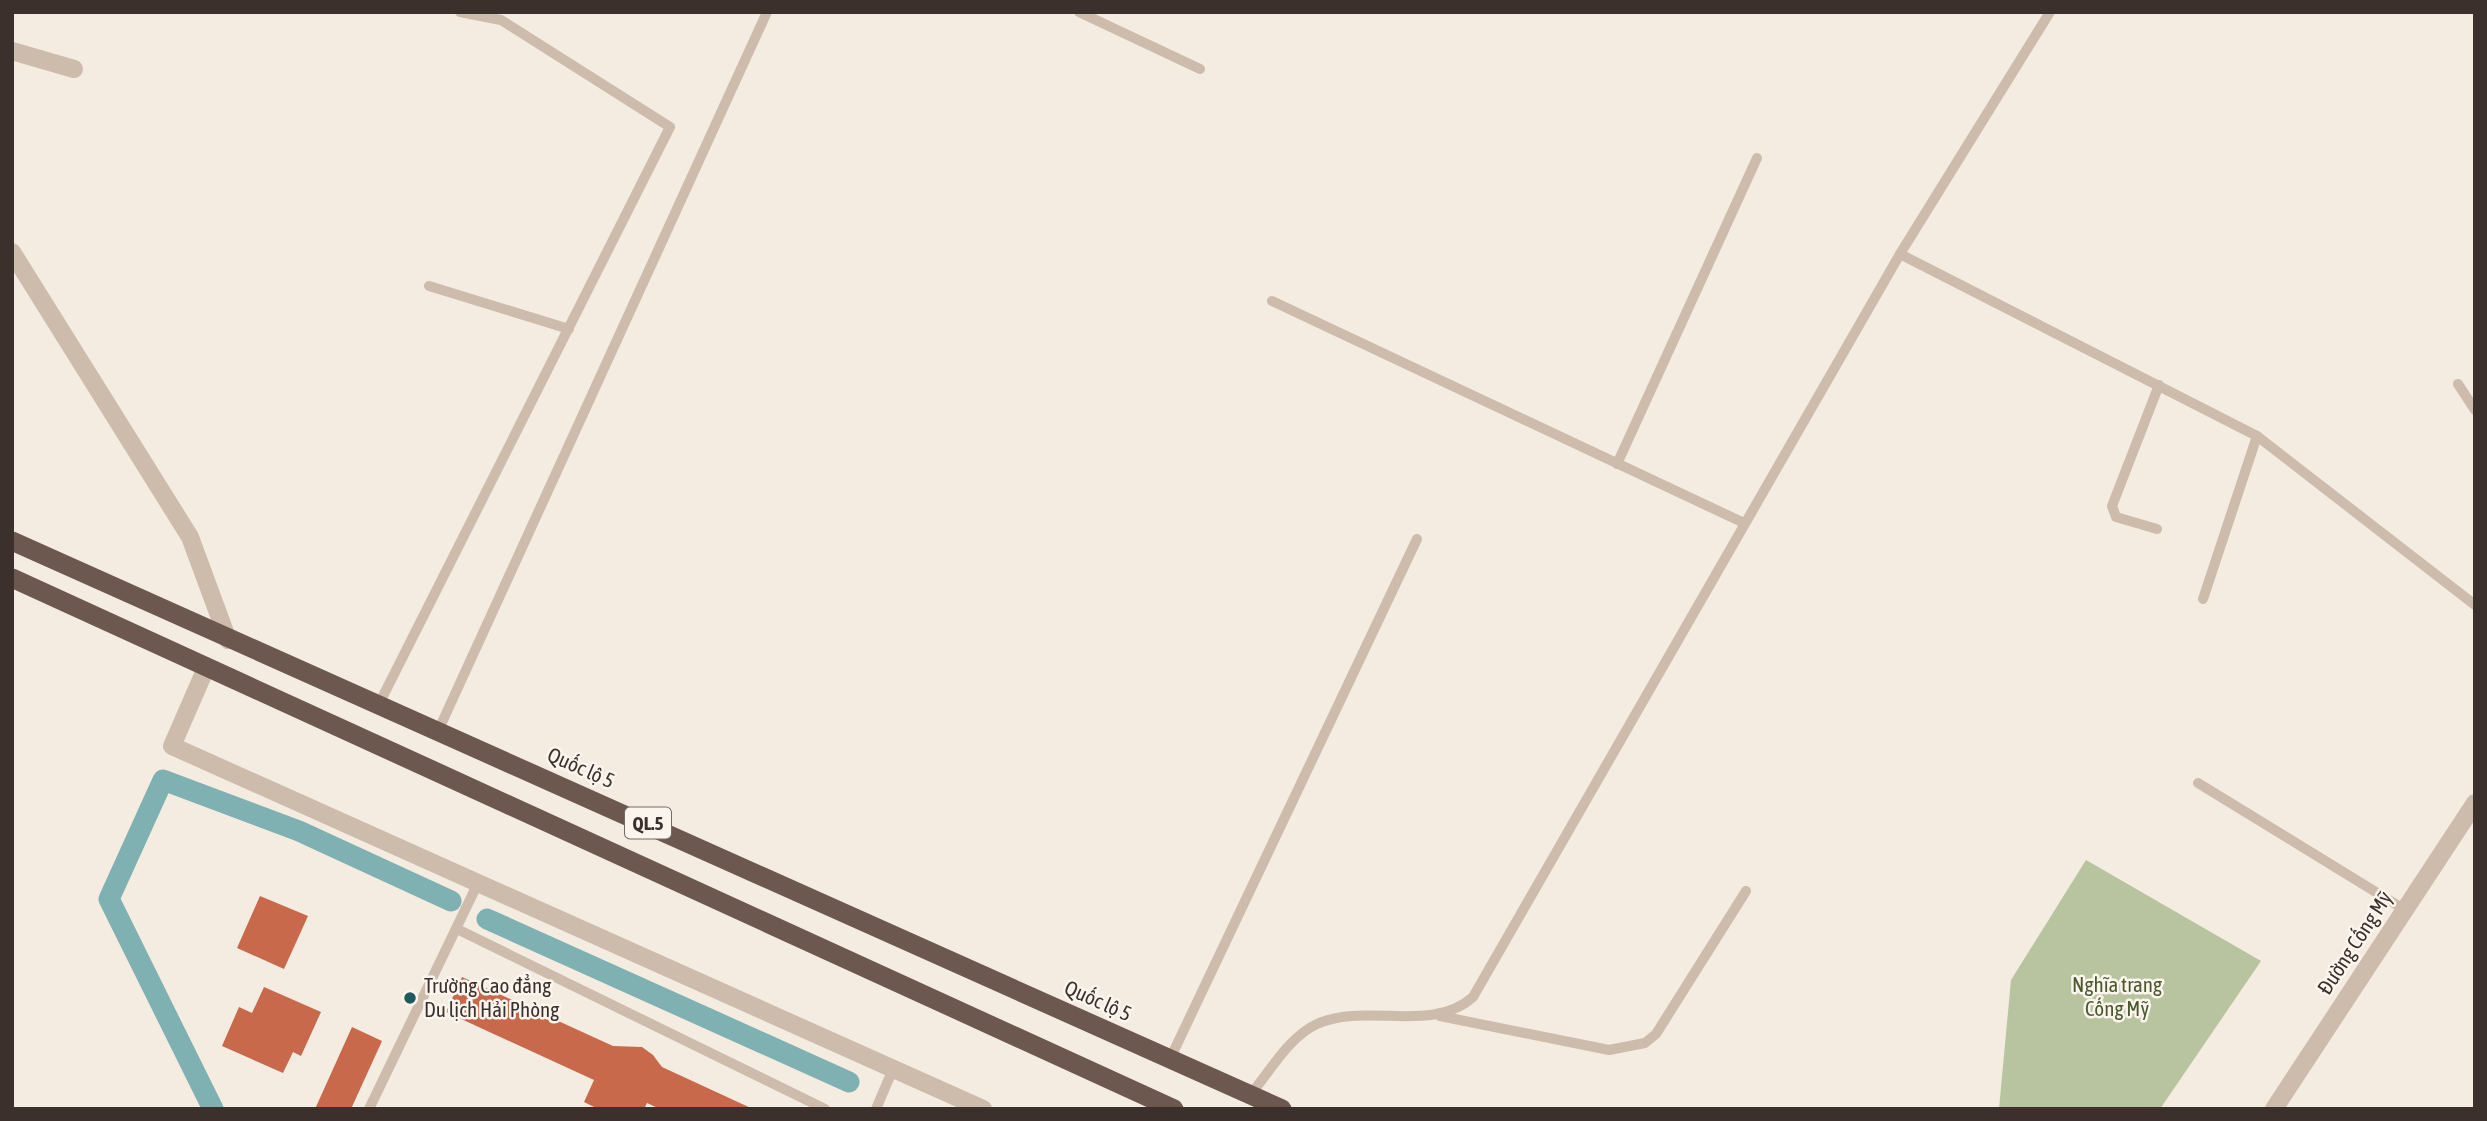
<svg xmlns="http://www.w3.org/2000/svg" width="2487" height="1121" font-family="'Asap Condensed',sans-serif">
  <style>
    .green { fill: #b8c4a0 }
    .lines { fill: none; stroke-linecap: round; stroke-linejoin: round }
    .canal { stroke: #7fb0b2; stroke-width: 21 }
    .building { fill: #c8694b }
    .service { stroke: #cdbbac; stroke-width: 10 }
    .minor { stroke: #cdbbac; stroke-width: 18 }
    .tertiary { stroke: #cdbbac; stroke-width: 18 }
    .trunk { stroke: #6c584f; stroke-width: 19 }
    .poi-dot { fill: #1f5a5e; stroke: #fbf5ee; stroke-width: 2.5 }
    .labels { text-anchor: middle; stroke-width: 5; stroke-linejoin: round; paint-order: stroke }
    .shield { fill: #fbf5ee; stroke: #756b66; stroke-width: 2 }
    .shield-label { font-size: 19px; font-weight: bold; fill: #3b302b }
    .street-label { font-size: 21px; fill: #3b302b; stroke: #fbf5ee }
    .park-label { font-size: 21px; fill: #4a5a2e; stroke: #fbf5ee }
    .poi-label { font-size: 21px; fill: #3b302b; stroke: #fbf5ee; text-anchor: start }
  </style>
  <rect width="100%" height="100%" fill="#f4ebe1"/>
  <!-- green -->
  <polygon class="green" points="2086,860 2261,961 2160,1109 1999,1109 2011,980"/>
  <g class="lines">
    <!-- canal -->
    <g class="canal">
      <polyline points="487,919 849,1082"/>
      <polyline points="213,1109 109,899 163,780 299,831 451,901"/>
    </g>
  </g>
  <!-- building -->
  <g class="building">
    <polygon points="260,896 308,916 284,969 237,948"/>
    <polygon points="462,977 613,1046 642,1047 653,1055 662,1067 753,1109 660,1109 647,1103 644,1109 598,1109 584,1102 594,1080 446,1012"/>
    <polygon points="264,987 321,1012 301,1056 293,1052 283,1073 222,1046 239,1007 252,1013"/>
    <polygon points="352,1027 382,1041 351,1109 315,1109"/>
  </g>
  <g class="lines">
    <!-- service -->
    <g class="service">
      <polyline points="1079,12 1200,69"/>
      <polyline points="1900,254 2257,436 2475,605"/>
      <polyline points="429,286 569,329"/>
      <polyline points="1272,301 1744,523"/>
      <polyline points="2458,384 2475,410"/>
      <polyline points="1617,464 1757,158"/>
      <polyline points="2157,529 2116,517 2112,506 2159,385"/>
      <polyline points="2203,599 2257,436"/>
      <polyline points="379,704 670,127 501,20 460,12"/>
      <polyline points="439,729 767,12"/>
      <polyline points="2198,783 2405,910"/>
      <polyline points="457,929 825,1109"/>
      <polyline points="1440,1016 1609,1050 1645,1043 1656,1034 1746,891"/>
      <polyline points="1170,1059 1417,539"/>
      <path d="M1251,1094C1270,1071 1290,1036 1317,1024C1366,1002 1432,1034 1473,997L1900,254L2050,12"/>
      <polyline points="369,1109 478,883"/>
      <polyline points="876,1109 893,1069"/>
    </g>
    <!-- minor -->
    <g class="minor">
      <polyline points="12,51 74,69"/>
      <polyline points="12,252 190,537 228,640"/>
      <polyline points="206,668 172,746 983,1109"/>
    </g>
    <!-- tertiary -->
    <polyline class="tertiary" points="2274,1109 2475,803"/>
    <!-- trunk -->
    <g class="trunk">
      <polyline points="12,541 1282,1109"/>
      <polyline points="12,578 1174,1109"/>
    </g>
  </g>
  <!-- markers -->
  <circle class="poi-dot" cx="410" cy="998" r="7"/>
  <g class="labels">
    <!-- shield labels -->
    <rect class="shield" x="625" y="807.5" width="46" height="31" rx="5"/>
    <g class="shield-label">
      <text x="648" y="830">QL.5</text>
    </g>
    <!-- street labels -->
    <g class="street-label">
      <text transform="translate(581 768) rotate(24)" y="7">Quốc lộ 5</text>
      <text transform="translate(2355 943) rotate(-57)" y="7">Đường Cống Mỹ</text>
      <text transform="translate(1098 1001) rotate(24)" y="7">Quốc lộ 5</text>
    </g>
    <!-- park labels -->
    <g class="park-label">
      <text x="2117" y="992">Nghĩa trang<tspan x="2117" dy="24">Cống Mỹ</tspan></text>
    </g>
    <!-- poi labels -->
    <g class="poi-label">
      <text x="424" y="993">Trường Cao đẳng<tspan x="424" dy="24">Du lịch Hải Phòng</tspan></text>
    </g>
  </g>
  <!-- border -->
  <rect width="2487" height="1121" fill="none" stroke="#3b302b" stroke-width="28"/>
</svg>
